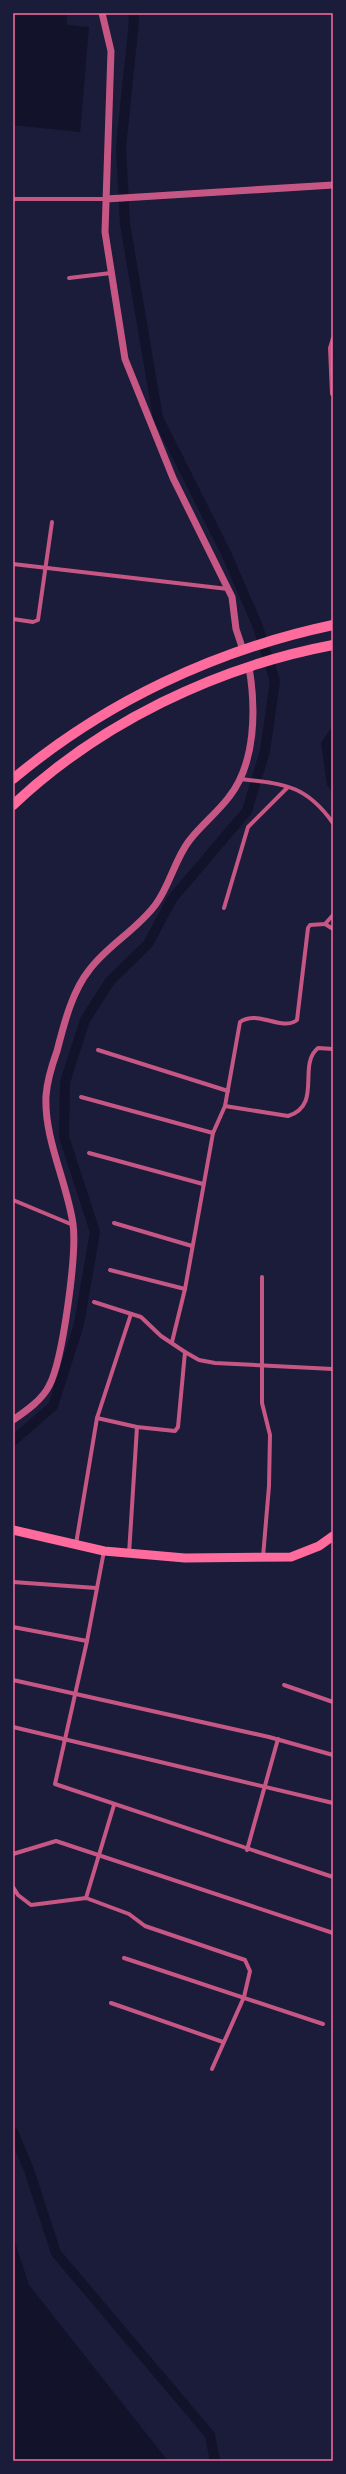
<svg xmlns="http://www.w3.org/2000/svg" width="346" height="2474" font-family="'Noto Sans',sans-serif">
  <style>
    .water { fill: #12122b }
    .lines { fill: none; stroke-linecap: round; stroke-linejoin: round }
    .canal { stroke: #12122b; stroke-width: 10 }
    .minor { stroke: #c65784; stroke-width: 4 }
    .tertiary { stroke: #c65784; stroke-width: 7 }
    .primary { stroke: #ff6b9d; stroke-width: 9 }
    .trunk { stroke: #ff6b9d; stroke-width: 10 }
    .neatline { fill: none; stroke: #ff6b9d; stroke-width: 1.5 }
  </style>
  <rect width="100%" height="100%" fill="#1b1b3a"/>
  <!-- water -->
  <g class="water">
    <polygon points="19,13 44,15 44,13 67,13 67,25 89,27 80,132 13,125 13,16"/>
    <polygon points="333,725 333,793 327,785 321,743"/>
    <polygon points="13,2236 29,2285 168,2461 13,2461"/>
  </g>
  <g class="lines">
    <!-- canal -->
    <g class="canal">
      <polyline points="13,1441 53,1406 79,1324 95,1232 64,1137 65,1082 85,1020 110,981 148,944 172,899 247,811 265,751 275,681 258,627 226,553 158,418 125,224 121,147 134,21 133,13"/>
      <polyline points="13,2132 29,2170 56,2253 210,2435 215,2461"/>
    </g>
    <!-- minor -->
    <g class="minor">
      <polyline points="13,199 106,199"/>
      <polyline points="69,278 111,273"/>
      <polyline points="332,394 330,348 333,338"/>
      <polyline points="13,564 228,589"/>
      <polyline points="13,619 33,622 38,620 52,522"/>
      <path d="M240,779C285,784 306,785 333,823"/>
      <polyline points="224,908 248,827 287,788"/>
      <polyline points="325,924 333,929"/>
      <polyline points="98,1050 228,1091"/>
      <polyline points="81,1097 213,1133"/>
      <path d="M225,1106L288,1116C323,1105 297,1065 318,1048L333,1049"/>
      <polyline points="89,1153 203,1184"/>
      <polyline points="13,1200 73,1225"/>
      <polyline points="114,1223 192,1246"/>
      <polyline points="110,1270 185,1289"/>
      <polyline points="262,1277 262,1403 270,1435 269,1486 263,1557"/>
      <polyline points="94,1302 141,1317 161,1336 185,1352 178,1427 175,1431 137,1427"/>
      <path d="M172,1342L185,1289L213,1133L225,1106L240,1022C258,1009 281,1032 297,1020L308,928L310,925L325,924L333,915"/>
      <polyline points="185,1352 199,1360 215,1363 333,1369"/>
      <polyline points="97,1418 137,1427 129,1554"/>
      <polyline points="76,1544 97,1418 131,1314"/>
      <polyline points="104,1551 87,1641 55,1784 333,1877"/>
      <polyline points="13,1582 96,1588"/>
      <polyline points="13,1627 87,1641"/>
      <polyline points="13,1680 269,1737 333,1755"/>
      <polyline points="284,1685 333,1702"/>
      <polyline points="13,1727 333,1803"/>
      <polyline points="247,1850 278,1739"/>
      <polyline points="13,1854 56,1841 333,1933"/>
      <polyline points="13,1887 18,1895 31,1905 86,1898 129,1914 145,1926 245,1960 250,1971 244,1997 212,2069"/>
      <polyline points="86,1898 114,1805"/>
      <polyline points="124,1958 323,2024"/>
      <polyline points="111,2003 223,2042"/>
    </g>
    <!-- tertiary -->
    <g class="tertiary">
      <polyline points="102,13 111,51 105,232 125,359 173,478 232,597 236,629 243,650"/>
      <polyline points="106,199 333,185"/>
      <path d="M13,1420C26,1411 42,1400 49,1386C63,1360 77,1253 73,1224C67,1182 44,1139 46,1096C47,1080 52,1065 57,1051C64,1024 72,991 90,969C109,944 137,930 156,904C170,885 175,859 189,841C201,825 217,813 229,797C256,763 256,708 249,667"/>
    </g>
    <!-- primary -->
    <polyline class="primary" points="13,1530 104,1551 185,1558 291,1557 319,1546 333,1536"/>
    <!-- trunk -->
    <g class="trunk">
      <path d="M13,779C105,702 215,650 333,625"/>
      <path d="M13,805C100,723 216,667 333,645"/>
    </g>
  </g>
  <!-- border -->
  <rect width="346" height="2474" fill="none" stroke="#1b1b3a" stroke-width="28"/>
  <rect x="14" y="14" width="318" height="2446" class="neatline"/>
</svg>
